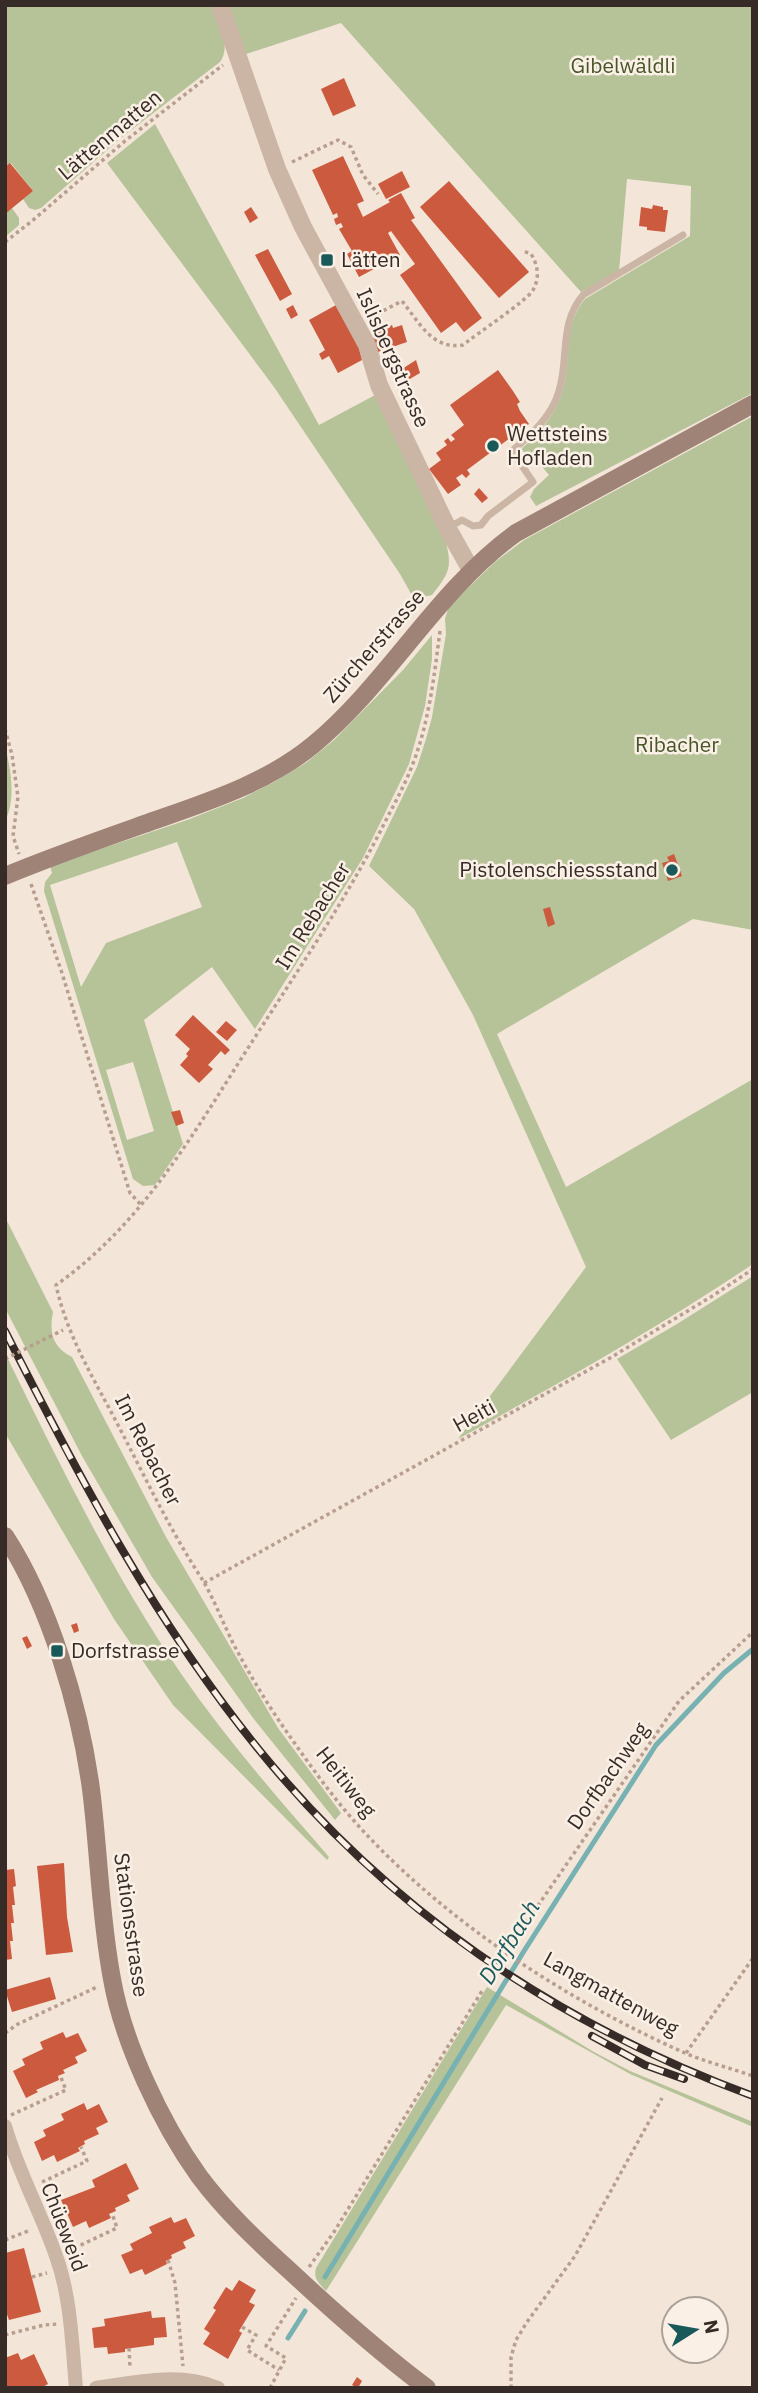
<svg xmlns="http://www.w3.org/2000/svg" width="758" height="2393" font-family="'IBM Plex Sans',sans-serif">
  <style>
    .green { fill: #b6c298; fill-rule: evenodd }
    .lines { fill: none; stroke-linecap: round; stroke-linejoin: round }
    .stream { stroke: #77b1b1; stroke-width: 5 }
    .building { fill: #cc5a3e }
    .path { stroke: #b79e8f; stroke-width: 3.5; stroke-dasharray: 3.5 3.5; stroke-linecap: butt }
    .service { stroke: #cbb5a5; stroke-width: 7 }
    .minor { stroke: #cbb5a5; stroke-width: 14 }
    .tertiary { stroke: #cbb5a5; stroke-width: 18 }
    .secondary { stroke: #9f8376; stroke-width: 18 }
    .rail-casing { stroke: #362b26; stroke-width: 8 }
    .rail { stroke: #faf0e6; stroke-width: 5; stroke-dasharray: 16; stroke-linecap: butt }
    .path-bridge { stroke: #b79e8f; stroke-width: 3.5; stroke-dasharray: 3.5 3.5; stroke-linecap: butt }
    .poi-dot { fill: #1a595a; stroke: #faf0e6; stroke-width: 2.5 }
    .labels { text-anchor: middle; stroke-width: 5; stroke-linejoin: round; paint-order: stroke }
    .park-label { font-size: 21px; fill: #485629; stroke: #faf0e6 }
    .street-label { font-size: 21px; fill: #362b26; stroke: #faf0e6 }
    .poi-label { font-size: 21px; fill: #362b26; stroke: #faf0e6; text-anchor: start }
    .water-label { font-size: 23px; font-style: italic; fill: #1a595a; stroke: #faf0e6 }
  </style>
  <rect width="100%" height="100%" fill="#f3e6d9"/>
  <!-- green -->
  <g class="green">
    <path d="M5,5H212C218,22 232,46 220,62L122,137L41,208L35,210L29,208L23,199L33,191L11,163L5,167Z"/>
    <path d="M227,5H753V393L536,506L530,497L534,489L549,475L533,456L528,457L521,449C539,434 555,415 562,393C572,361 562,326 585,299L690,236L691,186L627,179L619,271L581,292L341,23L243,55Z"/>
    <path d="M155,124L319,425L377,394L445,539C453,568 449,573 432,595L414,599L400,574L274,387L107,163Z"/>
    <polygon points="12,208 19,218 19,225 5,237 5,212"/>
    <path d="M753,416V930L693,919L497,1034L566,1187L753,1079V1264C658,1328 558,1384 458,1439L586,1267L473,1015L414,909L369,866L417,767L426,739L432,717L446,634L445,619L449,606L495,562L524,540Z"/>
    <path d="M432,635V659L425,706L409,764L363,858L255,1029L212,967L144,1020L183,1144L155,1185L143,1186L133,1179L44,891L45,882L52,873L50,866L187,820L243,798L276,781L307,762L334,740L403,670ZM177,842L202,907L106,943L81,987L50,885ZM133,1062L154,1131L127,1140L106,1070Z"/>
    <path d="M5,746C11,770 16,799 5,821Z"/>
    <path d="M5,1217L53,1312C49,1332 52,1347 72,1357L166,1537L278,1728L341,1813L335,1820L253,1718L152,1577L82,1456L5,1308Z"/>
    <polygon points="753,1276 753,1392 671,1440 617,1359 677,1324"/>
    <path d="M5,1353C59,1463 113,1575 182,1675C226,1739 278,1798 329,1857L327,1860L173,1705L114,1619L5,1433Z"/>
    <path d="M487,1987L594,2052L630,2071L753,2122V2127L630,2074L506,2005L326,2291C319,2283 313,2279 316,2268Z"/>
  </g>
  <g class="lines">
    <!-- stream -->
    <g class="stream">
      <polyline points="325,2277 524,1951 656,1745 724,1673 753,1649"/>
      <polyline points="288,2338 305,2311"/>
    </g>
  </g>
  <!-- building -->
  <g class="building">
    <polygon points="344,78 356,106 333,116 321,89"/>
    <polygon points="343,156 364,201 357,204 363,217 390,202 388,200 401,193 415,218 411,220 482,318 464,332 456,322 441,333 400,275 415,264 391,231 388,233 400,255 359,277 347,254 352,251 339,229 343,227 341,223 336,225 334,219 338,217 337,213 333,215 312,170"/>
    <polygon points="10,163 33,191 5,214 5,167"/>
    <polygon points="402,171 410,187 386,199 378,184"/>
    <polygon points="449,181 529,272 499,298 420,207"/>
    <polygon points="653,205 663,207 663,210 668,210 665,232 647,230 647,227 639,226 641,207 652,209"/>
    <polygon points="251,207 258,218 250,223 244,212"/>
    <polygon points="268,249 292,294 280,301 255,255"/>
    <polygon points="293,305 298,315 291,319 286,309"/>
    <polygon points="336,305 359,348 362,360 338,373 329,356 322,360 319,354 325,350 309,320"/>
    <polygon points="392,325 393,328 402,325 407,342 378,352 372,334"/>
    <polygon points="416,360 420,373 408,380 402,369"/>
    <polygon points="498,370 513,391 520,402 517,404 520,411 529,424 467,470 470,474 466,478 462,474 456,478 461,485 448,494 429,469 441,460 436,453 447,445 444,441 448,438 451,442 455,439 451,435 464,425 450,405"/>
    <polygon points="479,488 488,498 482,503 474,494"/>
    <polygon points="674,854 682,876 668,881 662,863 669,861 667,857"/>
    <polygon points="550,907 555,924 548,927 543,909"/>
    <polygon points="193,1015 230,1050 225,1055 221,1051 208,1065 213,1069 199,1083 180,1065 188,1056 186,1054 190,1049 175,1035"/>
    <polygon points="226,1021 237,1030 227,1041 216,1032"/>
    <polygon points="180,1110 184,1123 176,1126 171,1112"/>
    <polygon points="77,1623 79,1631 74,1633 71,1625"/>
    <polygon points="27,1636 32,1646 27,1649 22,1638"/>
    <polygon points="64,1863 67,1917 73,1952 46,1955 37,1866"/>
    <polygon points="14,1869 16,1886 13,1887 15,1905 12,1905 14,1923 11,1923 13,1941 10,1941 12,1959 5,1960 5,1870"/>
    <polygon points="50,1977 56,1999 12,2012 5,1990"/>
    <polygon points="63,2032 66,2038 78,2033 87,2051 75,2057 78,2063 63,2070 65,2073 58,2076 59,2080 36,2090 38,2092 26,2098 13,2071 25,2065 22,2059 43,2049 40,2042"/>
    <polygon points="84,2103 87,2110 99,2104 108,2122 96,2128 99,2134 84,2141 85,2144 78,2148 80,2151 57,2162 54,2155 42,2161 34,2142 46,2136 43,2130 64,2120 61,2114"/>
    <polygon points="126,2163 139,2189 127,2195 130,2201 115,2208 116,2211 109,2214 111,2218 89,2228 86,2221 73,2227 61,2200 95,2187 92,2180"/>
    <polygon points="171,2217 174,2223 186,2218 195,2236 183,2242 186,2248 171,2255 172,2258 166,2261 167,2264 145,2275 142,2269 130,2274 121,2255 133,2250 130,2244 152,2233 149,2227"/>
    <polygon points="24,2248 41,2312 9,2320 5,2309 5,2253"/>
    <polygon points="239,2280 256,2290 249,2302 255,2305 239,2331 242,2333 228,2359 203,2344 210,2333 204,2329 216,2310 213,2308 226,2287 232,2291"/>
    <polygon points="151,2311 152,2318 165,2317 167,2337 154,2338 154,2345 125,2349 125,2352 108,2354 107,2347 94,2348 92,2328 105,2326 104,2319"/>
    <polygon points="18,2353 21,2360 34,2354 48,2384 41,2388 5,2388 5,2358"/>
    <polygon points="357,2377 362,2381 358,2388 352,2385"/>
  </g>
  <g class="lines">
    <!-- path -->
    <g class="path">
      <polyline points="292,162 338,140 351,147 363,175 378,194"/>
      <polyline points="5,242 32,221 125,141 223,65"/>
      <path d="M371,317L402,301C419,322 432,350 463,345C475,335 528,300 533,290C540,278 538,265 531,254L523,251"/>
      <path d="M440,631C434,677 429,723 412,766C405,784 396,801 387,818C350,893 304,961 259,1031C199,1123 148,1220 56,1285C67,1336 94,1379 118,1425C145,1477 170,1530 202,1579C214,1599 223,1623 233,1643C248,1672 266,1702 284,1728C309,1764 335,1801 365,1833C451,1925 570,2002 685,2053C706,2062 730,2068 753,2076"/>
      <polyline points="5,729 12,755 18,797 13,836 19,854"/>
      <polyline points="31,884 61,970 130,1193 142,1206"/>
      <polyline points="204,1583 610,1358 714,1295 753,1269"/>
      <polyline points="506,1952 679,1701 753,1632"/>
      <polyline points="5,2033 18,2024 97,1987"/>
      <polyline points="686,2053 753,1958"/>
      <polyline points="11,2115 66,2090 60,2075"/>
      <polyline points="42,2182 87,2161 81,2147"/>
      <polyline points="5,2240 31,2230"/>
      <polyline points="68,2251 117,2228 112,2213"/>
      <polyline points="168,2260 175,2283 183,2366"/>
      <polyline points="309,2267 334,2232 482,1991"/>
      <polyline points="32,2277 47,2273"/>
      <polyline points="242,2327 256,2335 247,2350 279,2370"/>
      <polyline points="5,2335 44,2325 58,2324"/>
      <polyline points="129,2348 130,2367"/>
      <polyline points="270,2388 286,2358 266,2346 296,2298"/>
      <polyline points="511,2388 511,2357 516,2340 527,2322 575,2256 662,2098"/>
    </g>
    <!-- service -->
    <path class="service" d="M448,528L462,520L473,526L481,525L488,516L533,482L512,451C532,434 552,416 559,391C569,358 559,323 583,295L683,235"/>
    <!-- minor -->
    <g class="minor">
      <path d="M5,2126C18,2172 41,2212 56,2256C71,2297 72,2344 76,2388"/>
      <path d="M96,2388C136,2382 180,2372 218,2388"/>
    </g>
    <!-- tertiary -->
    <polyline class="tertiary" points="220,5 277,169 303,227 367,345 379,385 448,529 471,570"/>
    <!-- secondary -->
    <g class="secondary">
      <path d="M5,876C53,856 102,839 150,822C207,802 267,783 313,745C388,683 436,591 516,533L753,404"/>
      <path d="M5,1536C50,1605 80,1708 91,1789C99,1852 100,1916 112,1979C123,2042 161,2123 199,2176C225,2211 258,2242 290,2271C334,2312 379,2352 427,2388"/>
    </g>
    <defs>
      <g id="rail">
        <path d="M5,1331C79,1477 156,1624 260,1751C392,1913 557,2024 753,2096"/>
        <polyline points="592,2036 645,2065 684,2079"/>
      </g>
    </defs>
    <!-- rail casing -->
    <use href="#rail" class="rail-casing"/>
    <!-- rail -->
    <use href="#rail" class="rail"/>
    <!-- path-bridge -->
    <polyline class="path-bridge" points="5,1359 63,1330"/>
  </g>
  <!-- markers -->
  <g class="poi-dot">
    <rect x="320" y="253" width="14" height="14" rx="3.5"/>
    <circle cx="493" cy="446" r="7"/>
    <circle cx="672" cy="870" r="7"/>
    <rect x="50" y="1644" width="14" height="14" rx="3.5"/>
  </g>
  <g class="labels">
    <!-- park labels -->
    <g class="park-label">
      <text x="623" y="73">Gibelwäldli</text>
      <text x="677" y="752">Ribacher</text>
    </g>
    <!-- street labels -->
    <g class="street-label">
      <text transform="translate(110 135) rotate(-40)" y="7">Lättenmatten</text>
      <text transform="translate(393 358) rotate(66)" y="7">Islisbergstrasse</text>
      <text transform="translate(374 646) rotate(-49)" y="7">Zürcherstrasse</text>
      <text transform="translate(313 916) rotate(-58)" y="7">Im Rebacher</text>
      <text transform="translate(474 1416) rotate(-29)" y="7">Heiti</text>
      <text transform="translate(148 1450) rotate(63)" y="7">Im Rebacher</text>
      <text transform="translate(608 1776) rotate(-55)" y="7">Dorfbachweg</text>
      <text transform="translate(346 1782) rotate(52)" y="7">Heitiweg</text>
      <text transform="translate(131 1925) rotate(82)" y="7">Stationsstrasse</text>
      <text transform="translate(611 1994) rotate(29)" y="7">Langmattenweg</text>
      <text transform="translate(64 2227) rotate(69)" y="7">Chüeweid</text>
    </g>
    <!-- poi labels -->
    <g class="poi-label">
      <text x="341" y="267">Lätten</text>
      <text x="507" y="441">Wettsteins<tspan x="507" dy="24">Hofladen</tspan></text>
      <text x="658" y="877" text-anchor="end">Pistolenschiessstand</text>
      <text x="71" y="1658">Dorfstrasse</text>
    </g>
    <!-- water labels -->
    <g class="water-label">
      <text transform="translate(509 1942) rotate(-58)" y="8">Dorfbach</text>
    </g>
  </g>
  <!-- border -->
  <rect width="758" height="2393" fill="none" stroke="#362b26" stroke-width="14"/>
  <!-- north arrow -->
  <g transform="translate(695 2330) rotate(79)"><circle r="33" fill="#faf0e6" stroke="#aca199" stroke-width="2"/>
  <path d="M0-5L12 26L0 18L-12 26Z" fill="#1a595a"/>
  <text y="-10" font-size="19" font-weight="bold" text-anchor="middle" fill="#362b26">N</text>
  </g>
</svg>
